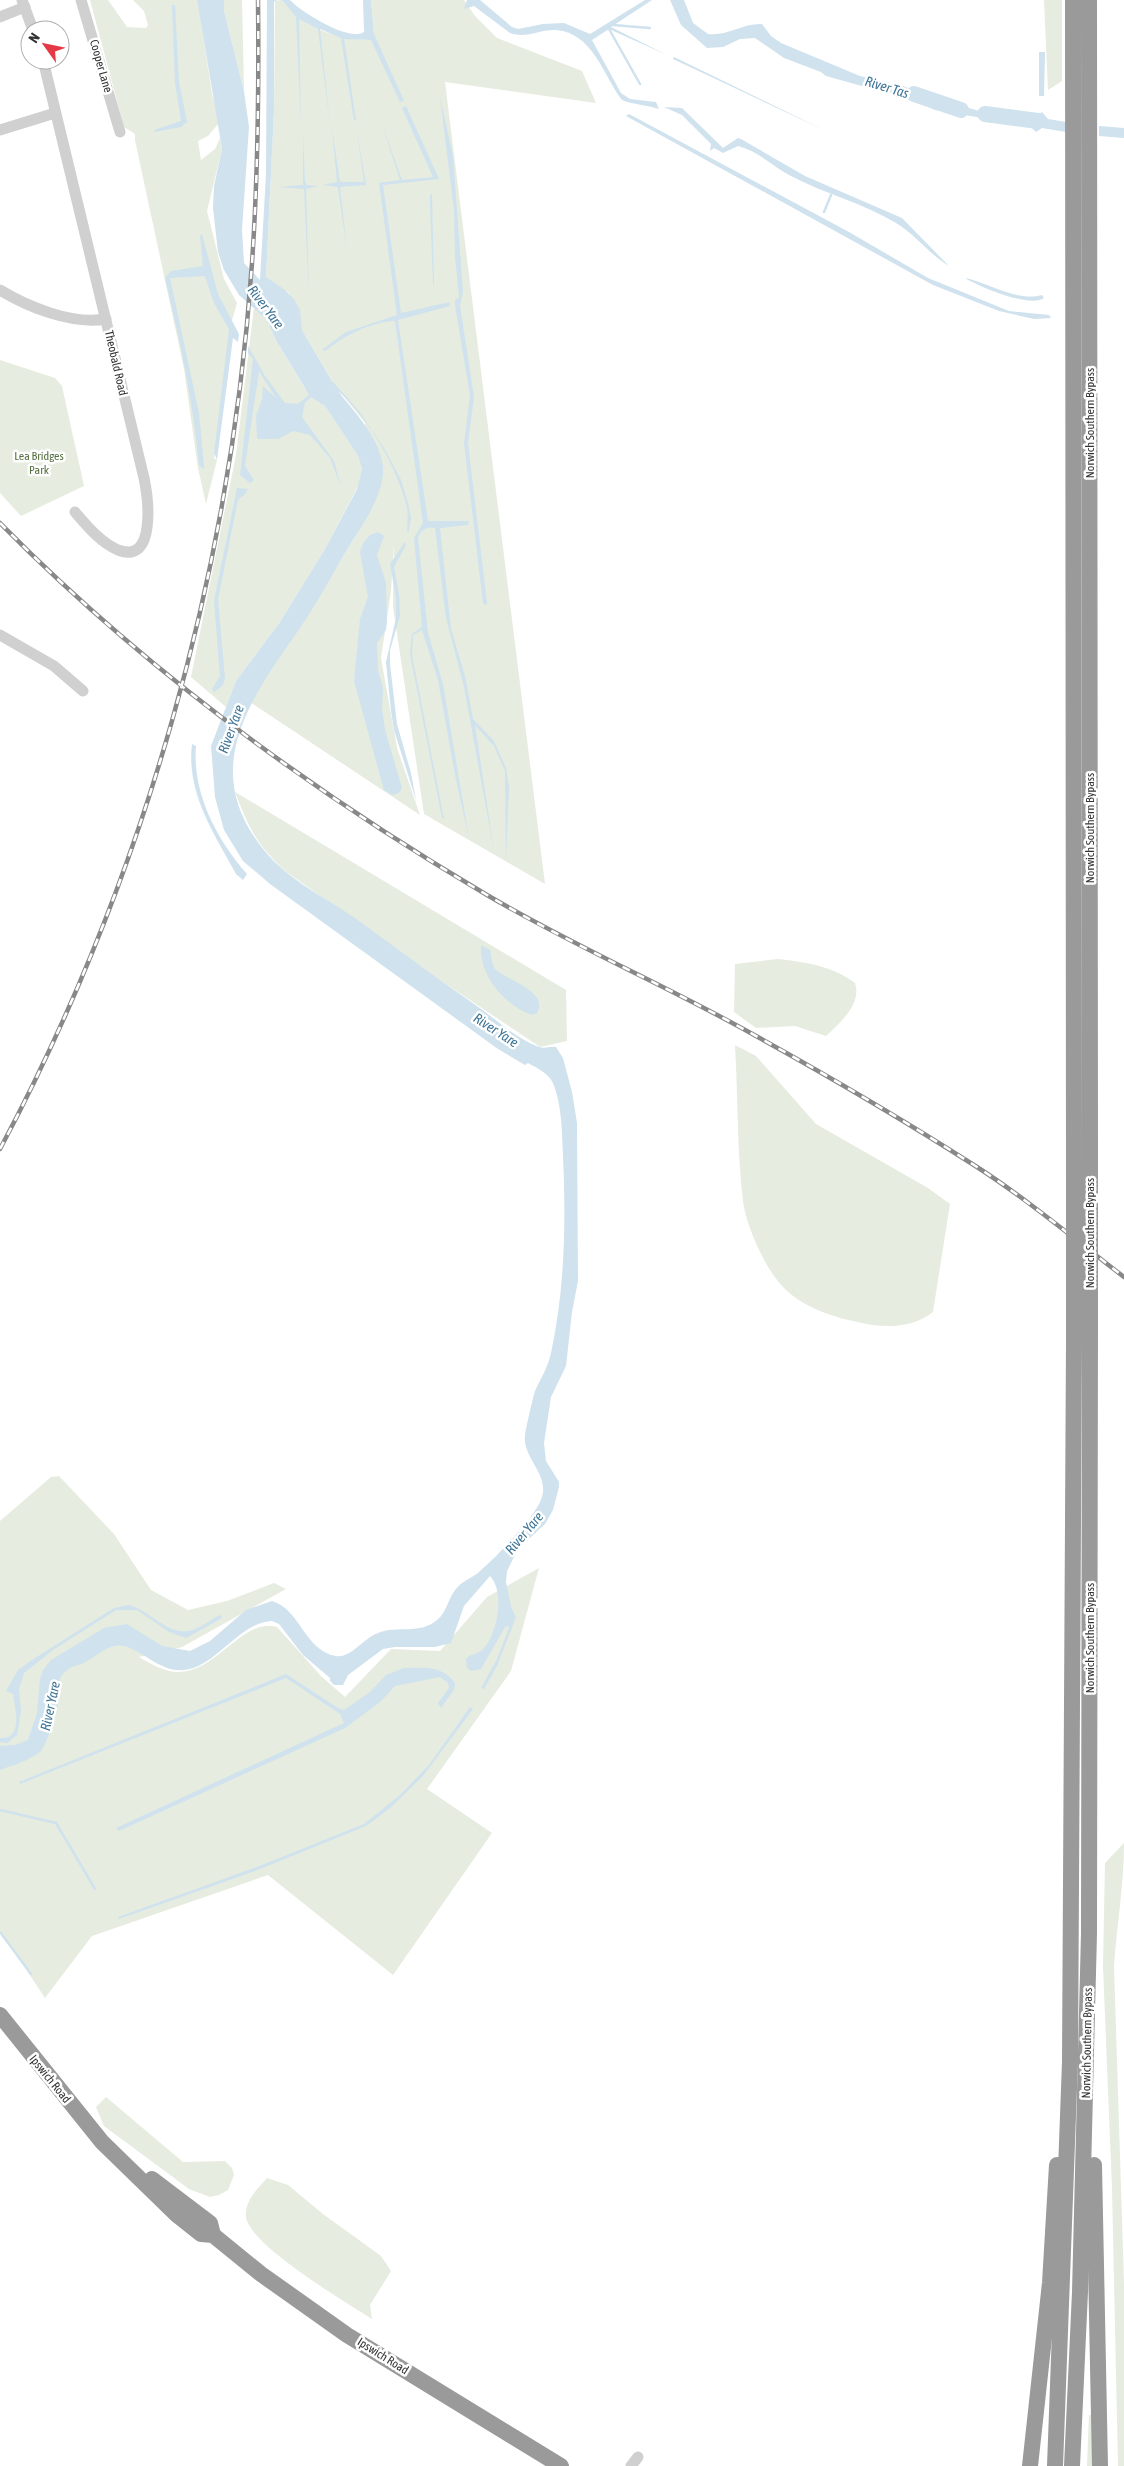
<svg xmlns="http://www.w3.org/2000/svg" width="1124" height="2466" font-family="'Asap Condensed',sans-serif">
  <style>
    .green { fill: #e6ecdf }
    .water { fill: #cfe2ee }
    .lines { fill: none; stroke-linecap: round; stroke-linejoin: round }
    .stream { stroke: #cfe2ee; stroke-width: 2.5 }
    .river { stroke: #cfe2ee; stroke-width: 16 }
    .minor { stroke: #d0d0d0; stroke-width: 11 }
    .highway { stroke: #9a9a9a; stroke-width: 16 }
    .rail-casing { stroke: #888; stroke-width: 4.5 }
    .rail { stroke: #fff; stroke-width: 2.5; stroke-dasharray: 8; stroke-linecap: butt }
    .highway-bridge { stroke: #9a9a9a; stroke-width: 16 }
    .labels { text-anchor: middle; stroke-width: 5; stroke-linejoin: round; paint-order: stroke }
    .street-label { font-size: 12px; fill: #333; stroke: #fff }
    .park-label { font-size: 12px; fill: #56703f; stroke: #fff }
    .water-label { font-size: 14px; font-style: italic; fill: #3f7597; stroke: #fff }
  </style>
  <rect width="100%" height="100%" fill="#fff"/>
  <!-- green -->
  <g class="green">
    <polygon points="90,0 108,0 127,27 146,28 148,25 144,11 133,0 197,0 199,10 212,94 219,123 208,136 198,141 201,160 215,149 220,138 222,149 207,211 224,279 237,303 230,327 214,458 217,460 206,504 198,468 184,369 135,140 135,134 124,127"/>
    <polygon points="224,0 242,0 244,91 224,11"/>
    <path d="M275,0L283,1C307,29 334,39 371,40L374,34L371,0H464L475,16L497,38L582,71L596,103L445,82L545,884L424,814L393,607L394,543L391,591L381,658L397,748L420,815L250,702L279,655L301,626L366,519L376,495L365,423L334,384L302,330L289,293L266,278L274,111Z"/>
    <polygon points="1044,0 1062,0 1062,81 1048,90"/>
    <polygon points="254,308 266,319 277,342 305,389 325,406 358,456 362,469 358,486 325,549 280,622 236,681 226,707 191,677 236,455"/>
    <polygon points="0,360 55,378 62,386 84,486 21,516 0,493"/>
    <path d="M235,792L566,990L567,1041L540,1047L431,974L285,871C256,844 249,828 235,792Z"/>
    <path d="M778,959C805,962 833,966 855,983C862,1004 840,1023 826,1036L795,1026L756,1028L734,1012L735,964Z"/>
    <path d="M735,1045L756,1056L816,1124L928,1188L950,1204L933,1312C910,1330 880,1328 853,1321C830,1316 802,1306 785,1289C766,1271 746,1226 743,1201C737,1150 738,1097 735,1045Z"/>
    <path d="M59,1476L114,1534L151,1590L188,1610L227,1601L274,1583L286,1589L182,1647L139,1657C151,1664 164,1672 179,1672C217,1672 243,1617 277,1627L321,1676L345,1697L391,1649L440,1651L487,1597L539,1568L511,1671L427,1789L492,1833L393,1975L268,1875L92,1936L45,1998L0,1930V1521L51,1477Z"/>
    <path d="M1124,1843C1124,1884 1117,1924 1114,1966L1124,2284V2466H1118L1112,2188L1103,1966L1105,1863Z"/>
    <polygon points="106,2097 183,2162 225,2161 232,2168 234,2175 228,2190 219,2195 210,2197 189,2189 104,2126 96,2107"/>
    <path d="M267,2178L288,2185L323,2214L381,2256L391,2271L370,2305L372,2319C346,2302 250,2246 246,2217C244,2202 258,2188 267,2178Z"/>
    <polygon points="1089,2415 1093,2415 1094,2466 1087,2466"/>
  </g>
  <!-- water -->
  <g class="water">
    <path d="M197,0H224V11L244,91L249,127L242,230L244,263L260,280L266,174L267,0H276L274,2V111L266,277L285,290L294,299L300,310L302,330L332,381L359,411L384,448L401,480L409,507L411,518L408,534C406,526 409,516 407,507C396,465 370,420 338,391C354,412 376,433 382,461C388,485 368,517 355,537C336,567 320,599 300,628C248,702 196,773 269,856C294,884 336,903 366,926C405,955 444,983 484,1011C501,1024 518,1039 539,1047C545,1049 551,1046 556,1047L563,1058L572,1092L577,1123L578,1281L572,1312L566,1366L551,1397L544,1443L546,1461L559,1482V1487L553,1510L545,1524L518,1549L507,1571L506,1582L511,1607L516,1617L497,1666L484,1689L481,1688L497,1659L509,1628L508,1626L505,1627L481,1669L471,1671L467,1668L466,1659C471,1653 481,1654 485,1647C498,1630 505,1592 490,1576L464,1606L451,1643L435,1647H395L383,1649L348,1675L343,1685H334L330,1681V1678L303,1655L279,1624L272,1621C239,1622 216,1667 184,1670C156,1673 136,1641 114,1646C103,1649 95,1657 84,1663C79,1665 72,1666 67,1670C54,1680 61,1692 58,1705C57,1712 46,1746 41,1751C31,1760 13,1765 0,1770V1746L15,1745L28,1740L37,1713L40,1679L43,1670L51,1660L104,1628L127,1624L162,1646L190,1651L210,1641L246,1610L272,1601C300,1609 305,1651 336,1656C350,1659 365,1637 378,1633C397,1625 420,1635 437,1620C447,1612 448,1598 456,1589C462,1581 472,1578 479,1572C496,1557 536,1517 542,1497C549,1474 522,1457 525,1435C526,1428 533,1397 535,1391C541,1378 548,1367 551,1353C565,1288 566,1223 563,1156C562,1133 562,1105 553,1083C548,1073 537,1068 528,1063L525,1065L498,1049L270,884L243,861L224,830L215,797L211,746L236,681L280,622L325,549L357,489L362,469L358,456L325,406L311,397L305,403L302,417L334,461L341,487L330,458L310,435L293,431L278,439H257L256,416L262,399L263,386L276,398L259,371L245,466L254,480L250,483L240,475L253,359L248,353V346L265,376L285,403L298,404L309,395L277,342L266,319L239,295L224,270L218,252L213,208L214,186L222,149Z"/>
    <path d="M278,0H290C301,12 349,42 364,32L363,0H371L374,34L404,101L400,102L371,40L344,39L356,120L354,121L341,38L320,29L330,124L318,29L299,19L301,127L296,17L283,1Z"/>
    <path d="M467,0H480L512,27L518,29L543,24L564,23L590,34L645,0H652L611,27L667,55L609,29L592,40L621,93L630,99L656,102L659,109C648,105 629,104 622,100C603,75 593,33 556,30C540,29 526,39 510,33L474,6L464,9Z"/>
    <path d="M670,0H684L693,23L708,34C728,36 743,23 762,24L771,36L781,43L860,76L903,86L928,96L941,104L944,101L990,114L1034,118L1042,112L1048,119L1066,122V132L1042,128L1036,132L1030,126L935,110L902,95L876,90L873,91L869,88L826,76L821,72L784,58L755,38L740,39L723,47L707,48L681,25Z"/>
    <polygon points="172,5 175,5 179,82 187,122 181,127 155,132 154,130 181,121 175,83"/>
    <polygon points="1039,52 1045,52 1044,96 1039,96"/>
    <polygon points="674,57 826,131 673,59"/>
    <polygon points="440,97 453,156 463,292 460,306 474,397 468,443 487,603 486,605 483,603 464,443 470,396 455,305 455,300 459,297 455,257 454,210"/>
    <path d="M406,106L439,179L383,185L401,313L450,302V306L398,320L428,521H468L469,523L468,525L440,528L451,629L465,676L473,719L494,741L506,768L509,788L506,859L505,771L494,746L475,725L494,851L464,687L446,618L435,528C427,527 422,529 418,537L428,633L443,684L469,838L456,780L438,680L422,630L413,635L412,655L444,819L442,818L410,654L412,634L422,627L414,538L423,523L395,321C370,322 344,336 325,351L322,350L346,332L397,315L379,183L400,180L382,124L402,180L433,177L402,108Z"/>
    <path d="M664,107L682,108L723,148L738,138L741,139L805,176L902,218L949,266C929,254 916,235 896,223C863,203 825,194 791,176C774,167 758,151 738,146L723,153L714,148L710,151L711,144L682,115Z"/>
    <polygon points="629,114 849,232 928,278 1009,311 1049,315 1051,318 1034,319 999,311 933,285 626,116"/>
    <polygon points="356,125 366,185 340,187 347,250 338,187 323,185 337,182 332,129 340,182 364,182"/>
    <polygon points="1099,126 1124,128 1124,138 1099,136"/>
    <polygon points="303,133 305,182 307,185 318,186 306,189 309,297 304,189 278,187 303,185"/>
    <polygon points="432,194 434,284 433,285 430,206 430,195"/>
    <path d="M202,234L218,294L239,334L238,342L233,338L217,460L214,453L229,329L214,303L205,276L170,278L199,413L204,466L203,469L199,465C193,399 180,342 165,278L171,271L203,266L200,236Z"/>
    <path d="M965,278C989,283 1017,302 1042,295L1044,298C1029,308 980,287 965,278Z"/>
    <polygon points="237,488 248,489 246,493 238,500 218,599 225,679 222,686 214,692 212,689 220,676 214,601"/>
    <polygon points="378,532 384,536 377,555 386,583 387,621 386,630 377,643 378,670 383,688 382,707 385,730 402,788 399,793 392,795 384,790 354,681 360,619 368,597 360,552 363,543 370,535"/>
    <polygon points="405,542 406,545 394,567 399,594 400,616 390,650 390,664 397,724 411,773 416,800 394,730 391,711 386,662 396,618 396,599 390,564"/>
    <path d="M192,744L196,746C192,793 217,840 247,874L243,880L236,874C214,833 186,793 192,744Z"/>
    <path d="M481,945L490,950C491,956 492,964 495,969C504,979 550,991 537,1013L532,1015C504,1005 479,975 481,945Z"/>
    <path d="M129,1605C149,1610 167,1635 189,1631C199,1629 210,1620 220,1615L222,1618L186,1638L169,1632L137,1610H116L53,1650L24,1673L19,1689L21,1711L17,1735L7,1743L0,1742V1738C24,1740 15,1708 13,1694L6,1691L18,1670L32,1660L114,1608Z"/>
    <path d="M404,1668C424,1668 442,1665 455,1683L454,1690L441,1708L438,1703L449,1688L448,1683L440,1677L395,1686L380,1702L345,1728L119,1831L116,1828L344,1723L340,1714L286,1678L20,1784L19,1782L286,1674L338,1708L344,1710L370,1692L386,1675Z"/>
    <polygon points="470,1707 473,1709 423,1776 390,1808 366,1826 255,1871 119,1919 118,1917 257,1867 364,1824 400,1795 429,1765"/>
  </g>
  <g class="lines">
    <!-- stream -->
    <g class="stream">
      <polyline points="613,25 650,28"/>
      <polyline points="609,29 640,84"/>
      <polyline points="824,212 831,195"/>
      <polyline points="0,1810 56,1823 95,1889"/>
      <polyline points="0,1932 31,1974"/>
    </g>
    <!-- river -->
    <g class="river">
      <polyline points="914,94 961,110"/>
      <polyline points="985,114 1038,121"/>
    </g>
    <!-- minor -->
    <g class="minor">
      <polyline points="22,0 33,30"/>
      <polyline points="81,0 120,132"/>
      <polyline points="0,17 25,7"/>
      <path d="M43,60L144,478C148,497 157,565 118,550C101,543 87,526 75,512"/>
      <polyline points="0,130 55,113"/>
      <path d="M0,290C28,307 72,325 106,319"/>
      <polyline points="0,635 54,666 83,691"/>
      <polyline points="631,2466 638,2457"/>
    </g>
    <!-- highway -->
    <g class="highway">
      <polyline points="1073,0 1074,1183"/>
      <polyline points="1089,0 1090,1161"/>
      <polyline points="0,2015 102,2142 177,2215 201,2234 213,2235 261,2274 347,2335 561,2466"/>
      <polyline points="1094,2165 1100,2466"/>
      <polyline points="152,2179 210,2223 213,2235"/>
      <polyline points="1030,2466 1050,2283 1057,2165"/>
      <polyline points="1055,2466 1070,2062 1074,1342"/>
      <polyline points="1072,2466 1080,2292 1089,1933 1090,1323"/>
    </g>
    <defs>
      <g id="rail">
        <path d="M0,523C144,669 311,791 487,895C572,945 662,984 747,1031C825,1074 902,1119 977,1167C1028,1200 1076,1240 1124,1277"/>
        <path d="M0,1149C145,877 231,570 252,263C258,175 259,88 258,0"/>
      </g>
    </defs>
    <!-- rail casing -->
    <use href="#rail" class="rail-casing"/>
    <!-- rail -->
    <use href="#rail" class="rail"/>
    <!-- highway-bridge -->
    <g class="highway-bridge">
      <polyline points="1074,1183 1074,1342"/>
      <polyline points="1090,1323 1090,1161"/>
    </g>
  </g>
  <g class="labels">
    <!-- street labels -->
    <g class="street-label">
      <text transform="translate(101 66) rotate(74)" y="4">Cooper Lane</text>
      <text transform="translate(116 363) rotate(77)" y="4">Theobald Road</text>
      <text transform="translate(1090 423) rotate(-90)" y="4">Norwich Southern Bypass</text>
      <text transform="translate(1090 828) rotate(-90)" y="4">Norwich Southern Bypass</text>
      <text transform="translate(1090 1233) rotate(-90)" y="4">Norwich Southern Bypass</text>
      <text transform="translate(1090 1638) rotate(-90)" y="4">Norwich Southern Bypass</text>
      <text transform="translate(1087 2043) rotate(-89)" y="4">Norwich Southern Bypass</text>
      <text transform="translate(50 2079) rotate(51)" y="4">Ipswich Road</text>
      <text transform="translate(383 2356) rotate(32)" y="4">Ipswich Road</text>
    </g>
    <!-- park labels -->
    <g class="park-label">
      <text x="39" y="460">Lea Bridges<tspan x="39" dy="14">Park</tspan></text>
    </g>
    <!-- water labels -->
    <g class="water-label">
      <text transform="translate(887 87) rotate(17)" y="5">River Tas</text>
      <text transform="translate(266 307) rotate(53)" y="5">River Yare</text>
      <text transform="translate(231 729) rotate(-70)" y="5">River Yare</text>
      <text transform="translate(496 1030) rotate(33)" y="5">River Yare</text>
      <text transform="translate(524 1533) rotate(-50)" y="5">River Yare</text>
      <text transform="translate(50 1706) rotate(-78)" y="5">River Yare</text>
    </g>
  </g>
  <!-- north arrow -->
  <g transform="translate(45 45) rotate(303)"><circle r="24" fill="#ffffff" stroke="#adadad"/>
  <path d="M0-4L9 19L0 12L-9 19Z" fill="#e63946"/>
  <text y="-8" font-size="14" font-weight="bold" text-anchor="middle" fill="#333333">N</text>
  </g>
</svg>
